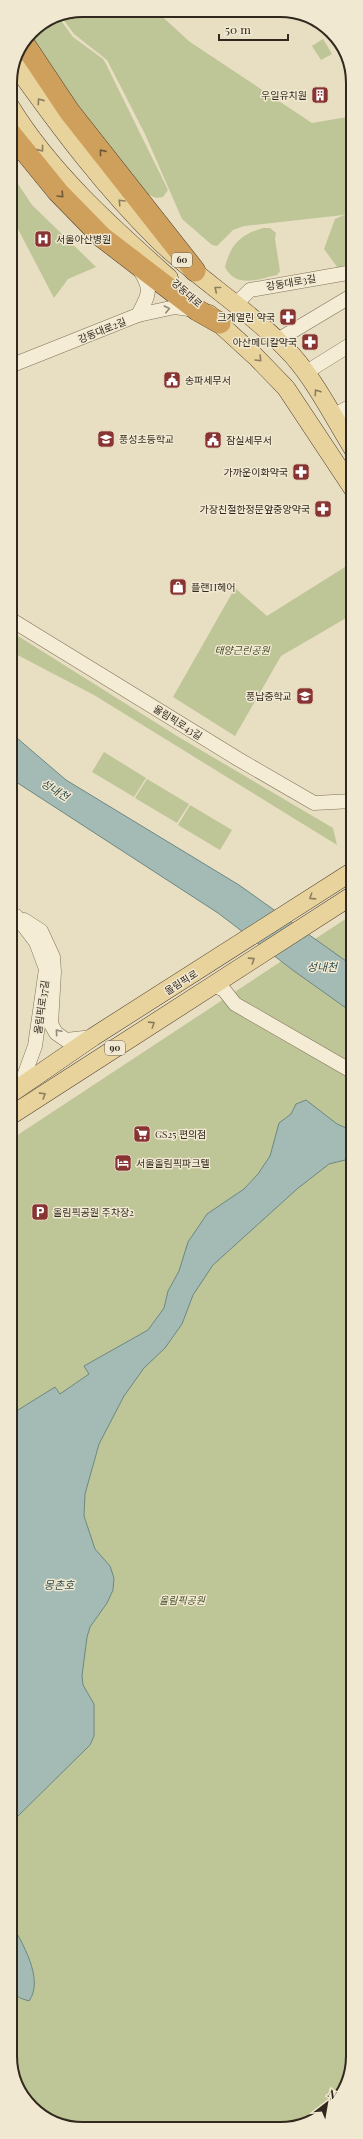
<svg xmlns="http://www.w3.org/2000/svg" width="363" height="2139" font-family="'Playfair Display','Noto Sans KR',serif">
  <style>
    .green { fill: #bec597 }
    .water { fill: #a4bbb5; stroke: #6c8882 }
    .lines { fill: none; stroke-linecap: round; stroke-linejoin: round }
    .minor-casing { stroke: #80705b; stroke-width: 15 }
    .major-casing { stroke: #4e3e2f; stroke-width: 19 }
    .highway-casing { stroke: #4e3e2f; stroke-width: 22 }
    .minor { stroke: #f4ecd4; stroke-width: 14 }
    .major { stroke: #e8d39d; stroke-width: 18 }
    .highway { stroke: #cfa05b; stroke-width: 21 }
    .oneway { stroke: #8c7e5e }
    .oneway2 { stroke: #705836 }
    .oneway3 { stroke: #928a79 }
    .labels { text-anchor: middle; stroke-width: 3; stroke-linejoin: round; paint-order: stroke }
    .shield { fill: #f1e8d1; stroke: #6b6254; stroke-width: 1 }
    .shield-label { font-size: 9px; font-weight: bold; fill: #31281e }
    .poi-label { font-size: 10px; fill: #31281e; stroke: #f1e8d1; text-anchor: start }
    .street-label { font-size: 10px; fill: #31281e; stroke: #f1e8d1 }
    .park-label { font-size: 10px; font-style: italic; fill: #414c27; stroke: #f1e8d1 }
    .water-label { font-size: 11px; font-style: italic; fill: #2f504f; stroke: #f1e8d1 }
    .rim { fill: none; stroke: #31281e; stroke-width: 2 }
  </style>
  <rect width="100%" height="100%" fill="#e8dec2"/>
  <!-- green -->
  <g class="green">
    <polygon points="83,10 156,11 190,42 312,123 353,116 353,210 343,215 244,226 233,230 217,246 212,245 182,219 145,134 107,60 74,34 60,15"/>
    <polygon points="57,15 73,37 103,59 106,64 168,190 163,197 156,198 147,194 70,108 28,40 31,31"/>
    <polygon points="323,39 332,54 321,60 312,46"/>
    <polygon points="10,172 32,205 96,267 68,279 54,298 19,231 10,206"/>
    <polygon points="353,211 353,262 338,268 324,249 335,219"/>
    <path d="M263,228H270L276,233L275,239L280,271L277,275C258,279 236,289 225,267C231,244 240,235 263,228Z"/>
    <polygon points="353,562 353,614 281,656 235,736 173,697 235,588 267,616"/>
    <polygon points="10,631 177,736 333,828 337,845 94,695 10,651"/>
    <polygon points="104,752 146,778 134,797 92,772"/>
    <polygon points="147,779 189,804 177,823 135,798"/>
    <polygon points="190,805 232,830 220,850 178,825"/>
    <polygon points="353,914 353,2061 332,2108 285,2129 64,2127 28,2104 10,2061 10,1140"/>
  </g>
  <!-- water -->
  <g class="water">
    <polygon points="10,732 66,780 239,885 353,966 353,1013 294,971 218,913 10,778"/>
    <polygon points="306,1100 337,1124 353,1131 353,1158 329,1164 297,1189 213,1265 193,1295 182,1324 165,1348 144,1368 124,1396 99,1444 85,1494 84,1516 95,1549 110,1566 114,1578 113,1590 107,1603 90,1627 87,1637 82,1676 83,1685 94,1704 94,1736 90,1745 18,1816 13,1825 10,1837 10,1415 55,1387 60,1394 89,1374 84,1366 148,1330 164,1308 168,1291 179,1271 188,1242 207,1214 244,1189 258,1174 270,1156 279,1123 291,1114 296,1104"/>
    <path d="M10,1921C21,1941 45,1979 29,2001L20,1998L10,1990V1985L16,1981L10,1972Z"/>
  </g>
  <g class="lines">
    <defs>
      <g id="minor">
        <polyline points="236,304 250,290 353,272"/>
        <path d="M138,315C149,294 153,290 139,269"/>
        <polyline points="276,341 353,295"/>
        <polyline points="10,366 138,315 175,307 195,310"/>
        <polyline points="305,373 353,343"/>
        <polyline points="333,416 353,405"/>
        <polyline points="10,619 238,759 314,803 353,801"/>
        <polyline points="16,916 36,942 46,969 35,1046 20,1087"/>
        <polyline points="24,920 41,931 53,957 54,972 51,1024 56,1033 66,1040 93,1037"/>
        <polyline points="213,985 224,990 235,1004 353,1072"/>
      </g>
      <g id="major">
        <path d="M16,66C60,128 105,188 159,241C201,281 252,312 292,355C316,382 334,418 353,449"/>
        <path d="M10,106C51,173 111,226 169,278"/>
        <polyline points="209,314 256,357 286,388 353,489"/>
        <polyline points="10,1094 93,1037 353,871"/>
        <polyline points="10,1116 353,895"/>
      </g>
      <g id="highway">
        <polyline points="25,45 69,111 195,271"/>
        <polyline points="10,133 58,192 102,237 197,310 220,323"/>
      </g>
    </defs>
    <!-- minor casing -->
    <use href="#minor" class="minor-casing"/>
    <!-- major casing -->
    <use href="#major" class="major-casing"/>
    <!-- highway casing -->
    <use href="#highway" class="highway-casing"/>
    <!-- minor -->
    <use href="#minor" class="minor"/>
    <!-- major -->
    <use href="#major" class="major"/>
    <!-- highway -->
    <use href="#highway" class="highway"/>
  </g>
  <!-- one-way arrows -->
  <defs><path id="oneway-chevron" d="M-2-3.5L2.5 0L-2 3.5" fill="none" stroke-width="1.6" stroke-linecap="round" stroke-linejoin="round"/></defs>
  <g class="oneway">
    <use href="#oneway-chevron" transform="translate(40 101) rotate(-125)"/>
    <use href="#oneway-chevron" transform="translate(41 149) rotate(53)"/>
    <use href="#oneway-chevron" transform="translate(121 202) rotate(-133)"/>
    <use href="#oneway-chevron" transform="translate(217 289) rotate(-141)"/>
    <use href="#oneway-chevron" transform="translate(259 359) rotate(46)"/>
    <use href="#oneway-chevron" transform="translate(317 392) rotate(-123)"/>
    <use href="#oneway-chevron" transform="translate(312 897) rotate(147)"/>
    <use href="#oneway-chevron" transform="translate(252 960) rotate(-33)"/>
    <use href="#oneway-chevron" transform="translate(152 1024) rotate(-33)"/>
    <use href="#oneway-chevron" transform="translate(43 1095) rotate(-32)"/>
  </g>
  <g class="oneway2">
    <use href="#oneway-chevron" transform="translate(102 152) rotate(-129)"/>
    <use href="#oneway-chevron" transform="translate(61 195) rotate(46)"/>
  </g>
  <g class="oneway3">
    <use href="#oneway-chevron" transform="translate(167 309) rotate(-13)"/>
    <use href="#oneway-chevron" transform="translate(58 1032) rotate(-131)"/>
  </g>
  <!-- icons -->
  <defs>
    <symbol id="building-square" viewBox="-11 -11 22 22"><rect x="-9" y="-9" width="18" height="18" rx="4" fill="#883432" stroke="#f1e8d1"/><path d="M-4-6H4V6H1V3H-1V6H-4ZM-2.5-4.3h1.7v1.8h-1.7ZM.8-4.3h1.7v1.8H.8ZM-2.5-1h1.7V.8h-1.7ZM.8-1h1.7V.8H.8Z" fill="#fff"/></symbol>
    <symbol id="hospital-square" viewBox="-11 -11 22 22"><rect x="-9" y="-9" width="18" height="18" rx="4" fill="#883432" stroke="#f1e8d1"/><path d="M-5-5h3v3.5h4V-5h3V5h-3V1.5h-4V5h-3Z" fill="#fff"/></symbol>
    <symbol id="pharmacy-square" viewBox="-11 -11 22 22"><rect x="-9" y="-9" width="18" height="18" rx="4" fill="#883432" stroke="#f1e8d1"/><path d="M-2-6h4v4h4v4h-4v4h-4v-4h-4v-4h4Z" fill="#fff"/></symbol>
    <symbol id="civic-square" viewBox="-11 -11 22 22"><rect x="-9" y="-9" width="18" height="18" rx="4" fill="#883432" stroke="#f1e8d1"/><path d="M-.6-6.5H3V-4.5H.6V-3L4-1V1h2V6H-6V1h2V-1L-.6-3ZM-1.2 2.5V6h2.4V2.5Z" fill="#fff"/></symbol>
    <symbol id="school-square" viewBox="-11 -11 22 22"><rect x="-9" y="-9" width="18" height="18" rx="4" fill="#883432" stroke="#f1e8d1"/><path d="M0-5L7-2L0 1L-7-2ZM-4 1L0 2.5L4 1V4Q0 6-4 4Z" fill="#fff"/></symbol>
    <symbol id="shop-square" viewBox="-11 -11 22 22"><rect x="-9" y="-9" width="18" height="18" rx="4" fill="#883432" stroke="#f1e8d1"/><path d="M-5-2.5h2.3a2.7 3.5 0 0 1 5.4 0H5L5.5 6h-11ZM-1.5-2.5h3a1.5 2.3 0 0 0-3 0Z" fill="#fff"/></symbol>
    <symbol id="supermarket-square" viewBox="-11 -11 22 22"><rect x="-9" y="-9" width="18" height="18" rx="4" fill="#883432" stroke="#f1e8d1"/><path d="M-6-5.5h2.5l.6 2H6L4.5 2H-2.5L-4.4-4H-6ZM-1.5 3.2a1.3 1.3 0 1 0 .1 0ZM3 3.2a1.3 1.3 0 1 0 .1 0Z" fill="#fff"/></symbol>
    <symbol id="hotel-square" viewBox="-11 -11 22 22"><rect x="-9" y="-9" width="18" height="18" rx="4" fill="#883432" stroke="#f1e8d1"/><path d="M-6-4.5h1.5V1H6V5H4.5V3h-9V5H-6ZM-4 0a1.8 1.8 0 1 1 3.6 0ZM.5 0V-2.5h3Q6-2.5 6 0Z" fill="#fff"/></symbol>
    <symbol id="parking-square" viewBox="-11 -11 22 22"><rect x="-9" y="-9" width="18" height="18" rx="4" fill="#883432" stroke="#f1e8d1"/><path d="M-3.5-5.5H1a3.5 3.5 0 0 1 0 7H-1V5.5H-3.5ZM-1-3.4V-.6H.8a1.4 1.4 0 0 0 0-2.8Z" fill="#fff"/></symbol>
  </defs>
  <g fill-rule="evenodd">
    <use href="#building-square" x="310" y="85" width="20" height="20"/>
    <use href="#hospital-square" x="33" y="229" width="20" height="20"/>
    <use href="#pharmacy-square" x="278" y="307" width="20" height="20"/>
    <use href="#pharmacy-square" x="300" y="332" width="20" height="20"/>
    <use href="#civic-square" x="162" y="370" width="20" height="20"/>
    <use href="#school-square" x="96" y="429" width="20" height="20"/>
    <use href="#civic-square" x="203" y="430" width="20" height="20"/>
    <use href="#pharmacy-square" x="291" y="462" width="20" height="20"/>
    <use href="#pharmacy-square" x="313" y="499" width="20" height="20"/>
    <use href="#shop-square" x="168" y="577" width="20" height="20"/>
    <use href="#school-square" x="295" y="686" width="20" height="20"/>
    <use href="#supermarket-square" x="132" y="1124" width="20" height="20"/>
    <use href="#hotel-square" x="113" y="1153" width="20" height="20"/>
    <use href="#parking-square" x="30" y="1202" width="20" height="20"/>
  </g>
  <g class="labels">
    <!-- shield labels -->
    <g class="shield">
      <rect x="172" y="253" width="20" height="14" rx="3"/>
      <rect x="105" y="1041" width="20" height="14" rx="3"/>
    </g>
    <g class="shield-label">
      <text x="182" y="263">60</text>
      <text x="115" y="1051">90</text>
    </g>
    <!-- poi labels -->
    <g class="poi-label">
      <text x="307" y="99" text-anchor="end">우일유치원</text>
      <text x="56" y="243">서울아산병원</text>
      <text x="275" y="321" text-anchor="end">크게열린 약국</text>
      <text x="297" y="346" text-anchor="end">아산메디칼약국</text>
      <text x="185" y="384">송파세무서</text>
      <text x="119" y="443">풍성초등학교</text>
      <text x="226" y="444">잠실세무서</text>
      <text x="288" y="476" text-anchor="end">가까운이화약국</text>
      <text x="310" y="513" text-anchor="end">가장친절한정문앞중앙약국</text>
      <text x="191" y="591">플랜H헤어</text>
      <text x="292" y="700" text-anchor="end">풍납중학교</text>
      <text x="155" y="1138">GS25 편의점</text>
      <text x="136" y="1167">서울올림픽파크텔</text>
      <text x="53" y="1216">올림픽공원 주차장2</text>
    </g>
    <!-- street labels -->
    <g class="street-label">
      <text transform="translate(291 282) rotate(-10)" y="4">강동대로3길</text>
      <text transform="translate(187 293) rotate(42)" y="4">강동대로</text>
      <text transform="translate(102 330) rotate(-22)" y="4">강동대로2길</text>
      <text transform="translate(178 722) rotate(32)" y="4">올림픽로43길</text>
      <text transform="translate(181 982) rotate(-32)" y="4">올림픽로</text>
      <text transform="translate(41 1007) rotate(-82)" y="4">올림픽로37길</text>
    </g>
    <!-- park labels -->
    <g class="park-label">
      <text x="242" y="654">태양근린공원</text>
      <text x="182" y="1604">올림픽공원</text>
    </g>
    <!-- water labels -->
    <g class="water-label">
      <text transform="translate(55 790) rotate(31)" y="4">성내천</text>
      <text x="322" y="971">성내천</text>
      <text x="59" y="1589">몽촌호</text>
    </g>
  </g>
  <!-- crop -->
  <path d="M0 0H363V2139H0ZM83 17H280A66 66 0 0 1 346 83V2056A66 66 0 0 1 280 2122H83A66 66 0 0 1 17 2056V83A66 66 0 0 1 83 17Z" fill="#f1e8d1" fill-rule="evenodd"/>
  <path class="rim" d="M83 17H280A66 66 0 0 1 346 83V2056A66 66 0 0 1 280 2122H83A66 66 0 0 1 17 2056V83A66 66 0 0 1 83 17Z"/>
  <!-- north arrow -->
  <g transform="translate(327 2103) rotate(31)" stroke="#f1e8d1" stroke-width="3" paint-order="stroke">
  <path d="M0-3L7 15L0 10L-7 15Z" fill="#31281e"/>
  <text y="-6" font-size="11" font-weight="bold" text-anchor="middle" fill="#31281e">N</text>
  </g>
  <!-- scale -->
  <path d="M219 34v6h69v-6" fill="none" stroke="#31281e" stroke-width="2"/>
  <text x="225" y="34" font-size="12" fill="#31281e" stroke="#f1e8d1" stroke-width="3" paint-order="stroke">50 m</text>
</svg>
